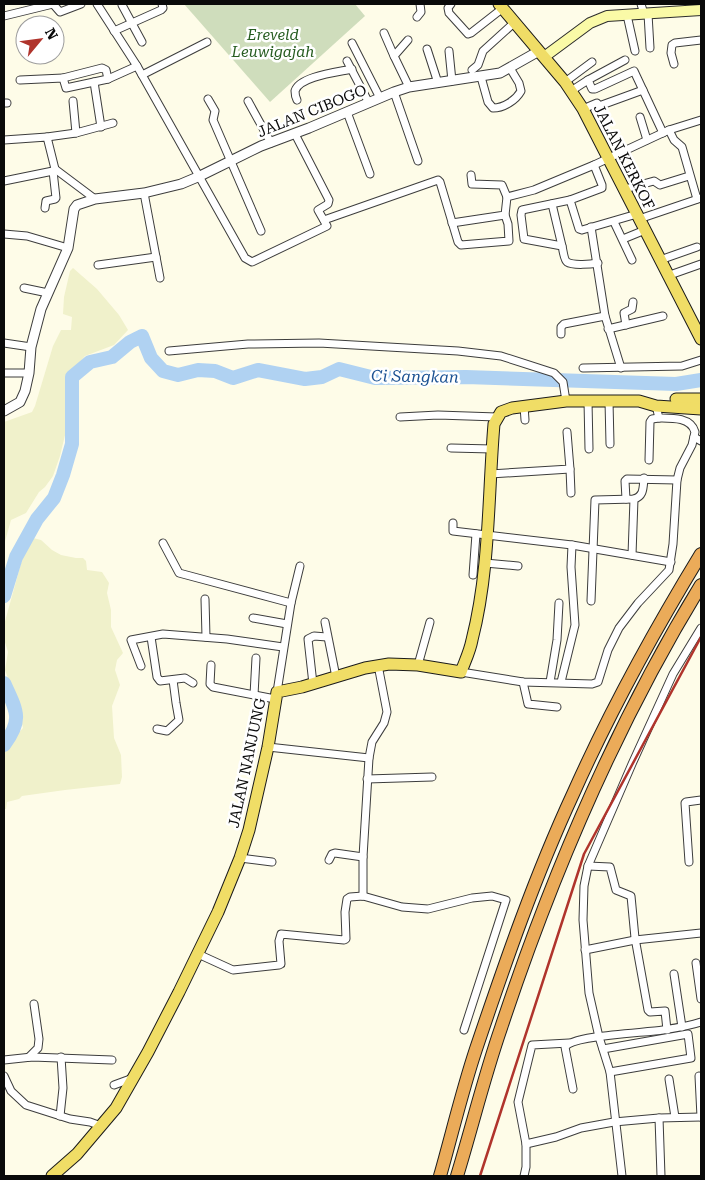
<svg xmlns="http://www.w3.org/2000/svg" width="705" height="1180" font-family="'Roboto Serif',serif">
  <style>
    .farmland { fill: #f0f1cb }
    .cemetery { fill: #cfddbc }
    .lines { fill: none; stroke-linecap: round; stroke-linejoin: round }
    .river { stroke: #b0d2f2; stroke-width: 14 }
    .minor-casing { stroke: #3d3d3d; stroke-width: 9 }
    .tertiary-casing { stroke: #3d3d3d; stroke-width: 11 }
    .secondary-casing { stroke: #2c2c2c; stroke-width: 12 }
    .primary-casing { stroke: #1b1b1b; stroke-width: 13 }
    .motorway-casing { stroke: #1b1b1b; stroke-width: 14 }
    .minor { stroke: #fff; stroke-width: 7 }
    .tertiary { stroke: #fff; stroke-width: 9 }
    .secondary { stroke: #fafaa7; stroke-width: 10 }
    .primary { stroke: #f0dd66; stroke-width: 11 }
    .motorway { stroke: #ebab59; stroke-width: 12 }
    .rail { stroke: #b0342c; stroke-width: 2.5 }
    .labels { text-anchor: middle; stroke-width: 5; stroke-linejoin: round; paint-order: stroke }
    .park-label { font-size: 15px; font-style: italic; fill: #265c20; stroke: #fff }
    .street-label { font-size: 15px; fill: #0a0a0a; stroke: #fff }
    .water-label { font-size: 16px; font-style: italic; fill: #1c5293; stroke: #fff }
  </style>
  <rect width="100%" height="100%" fill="#fefce8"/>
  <!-- farmland -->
  <g class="farmland">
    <polygon points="73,268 97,289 119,315 128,330 114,345 85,356 69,375 66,393 66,431 60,456 53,476 45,487 39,492 26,513 11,520 4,545 4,422 32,412 35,406 53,346 61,330 71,330 72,317 63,314 64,297 70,271"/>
    <polygon points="33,538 41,540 52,550 61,555 76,558 83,558 86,561 87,570 102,572 109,583 107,593 111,610 111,627 123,653 117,660 115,670 120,685 112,706 114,738 121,755 122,777 120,784 65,790 22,796 19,799 7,802 6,809 4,809 4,749 23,728 19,709 5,670 8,652 4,639 4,625 25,549"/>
  </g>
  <!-- cemetery -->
  <polygon class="cemetery" points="184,4 355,4 365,16 270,102"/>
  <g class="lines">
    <!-- river -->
    <g class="river">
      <polyline points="4,596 16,557 37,519 54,498 63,475 72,444 72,377 90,362 112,357 130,342 142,336 151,358 163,371 178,375 198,370 215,371 233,378 258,370 305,379 322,377 339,369 375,378 466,377 676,384 701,380"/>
      <path d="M4,683C17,711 23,720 4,745"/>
    </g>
    <defs>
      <g id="minor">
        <polyline points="53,4 60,12 81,4"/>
        <polyline points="97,4 137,66 245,258 252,262 327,226 318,210 328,204 329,200 295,134"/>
        <polyline points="451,4 448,8 449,13 468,34 471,33 503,8"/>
        <polyline points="641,4 644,14"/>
        <polyline points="122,5 142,42"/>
        <polyline points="648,14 650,48"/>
        <polyline points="627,15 635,51"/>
        <polyline points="4,16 53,4"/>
        <polyline points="417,17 421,12 420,4"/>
        <polyline points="114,31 161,10 163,8 162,4"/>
        <polyline points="384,33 394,56"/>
        <polyline points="408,40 394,56 409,87"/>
        <polyline points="352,43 380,98"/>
        <polyline points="427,49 438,83"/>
        <polyline points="449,51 452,81"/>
        <polyline points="625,60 588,80 592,89 595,89 634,71 663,133"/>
        <polyline points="347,61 369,103"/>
        <polyline points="674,64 671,53 672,45 675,43 701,40"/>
        <polyline points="472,70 478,65 483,51 515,22"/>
        <polyline points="142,75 207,42"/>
        <path d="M481,77L488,102L493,108C504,108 516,100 521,91L519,83L510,68"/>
        <polyline points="63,78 102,68 106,70 108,79"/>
        <polyline points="20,80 63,78 66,88 108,79 137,66"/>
        <polyline points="94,82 101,127"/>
        <polyline points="565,82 592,62"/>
        <polyline points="571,91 588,80"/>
        <polyline points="394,92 418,161"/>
        <polyline points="208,99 215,111 213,120 261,231"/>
        <path d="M297,100C296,98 295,93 295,91C299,76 339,72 352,69"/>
        <polyline points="73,101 76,133"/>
        <polyline points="248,101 271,143"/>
        <polyline points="4,103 7,103"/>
        <polyline points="583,109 597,103 599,106 643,90"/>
        <polyline points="347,112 370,174"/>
        <polyline points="640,117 647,140"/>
        <polyline points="669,130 674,140 682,147 697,199"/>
        <polyline points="47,137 76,133 113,123"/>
        <polyline points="4,140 47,137 55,169 95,199"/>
        <polyline points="594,165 602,185 602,188 570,200 579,229 582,230 637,214"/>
        <polyline points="471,175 472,184 502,185 507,197"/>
        <polyline points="4,181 53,171 55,169"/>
        <polyline points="625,189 654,181 660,185 689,176"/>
        <polyline points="144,193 160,278"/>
        <path d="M570,200L522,210L521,215L524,239L562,246C563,250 564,260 567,262C573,266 592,264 598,263"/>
        <polyline points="552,204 562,246"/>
        <polyline points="45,208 46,201 55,199 56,198 53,171"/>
        <polyline points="639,219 701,198"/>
        <polyline points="324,220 438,180 440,182 458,242 461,245 509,241 508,224 505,215"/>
        <polyline points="614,222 632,260"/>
        <polyline points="452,223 505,215 507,197 534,190 594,165 669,130 701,120"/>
        <polyline points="591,227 605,316 621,368"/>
        <polyline points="4,234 27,236 68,248"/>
        <polyline points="623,239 645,230"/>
        <polyline points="660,260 697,247"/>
        <polyline points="98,265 156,257"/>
        <polyline points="667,276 701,264"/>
        <polyline points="24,288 48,293"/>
        <polyline points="626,325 624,313 632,309 633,302"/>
        <polyline points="608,329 663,316"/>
        <polyline points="561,334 561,327 564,324 605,316"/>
        <polyline points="4,343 31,347"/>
        <polyline points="169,351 248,344 319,343 458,351 501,356 554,373 563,382 566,401"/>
        <polyline points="583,368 682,366 701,360"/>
        <polyline points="4,373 29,373"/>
        <polyline points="588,401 589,449"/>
        <polyline points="609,401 610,444"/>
        <polyline points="524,406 525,420"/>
        <polyline points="400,417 438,415 497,417"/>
        <polyline points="694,437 701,441"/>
        <polyline points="451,448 492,449"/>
        <polyline points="649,460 650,422 652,419 659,418"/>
        <polyline points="570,469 571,493"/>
        <polyline points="490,474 570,469 567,432"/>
        <polyline points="626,499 625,481 627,479 677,480"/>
        <polyline points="453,523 453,531 572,545 671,562"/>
        <polyline points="163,543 179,573 291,603"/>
        <polyline points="632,555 634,499"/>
        <polyline points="485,563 518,566"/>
        <polyline points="473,575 476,534"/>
        <polyline points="205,599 206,637"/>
        <path d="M591,601L595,500L634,499C644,496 643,488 644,478"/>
        <polyline points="253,618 287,624"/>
        <polyline points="325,622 336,677"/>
        <polyline points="151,637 157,677 160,681 185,678 193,683"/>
        <polyline points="211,665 210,684 213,687 275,699"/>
        <polyline points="418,665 430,622"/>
        <polyline points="141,666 131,640 163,634 227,639 283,647"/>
        <path d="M461,672L523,682L592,684L598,682L608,650L619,628L638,603L669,570L673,544L677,480L680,468L692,445L695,432C691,417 671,418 659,418L656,406"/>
        <polyline points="523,682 528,704 557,707"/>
        <polyline points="550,682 557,640 559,603"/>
        <polyline points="561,682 575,625 571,567 572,545"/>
        <polyline points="313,684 308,639 314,636 327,637"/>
        <polyline points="277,692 291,603 300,566"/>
        <polyline points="254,695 256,658"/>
        <polyline points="157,729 167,731 179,720 176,703 173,680"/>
        <polyline points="268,747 369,758"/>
        <polyline points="367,779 432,777"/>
        <polyline points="240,858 272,862"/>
        <polyline points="329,860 332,854 335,853 363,857"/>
        <polyline points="689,862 685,803 686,802 701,800"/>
        <polyline points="588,866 610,867 616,890 631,896 635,938 648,1010 650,1012 665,1011 667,1030"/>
        <polyline points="363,896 363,857 369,758 372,742 384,723 387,712 378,665"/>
        <polyline points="585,950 635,940 701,933"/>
        <polyline points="198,954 233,970 279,965 281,964 279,941 281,934 344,940 346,939 345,912 347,899 350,897 363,896 402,907 428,909 472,898 492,896 506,900 464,1030"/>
        <polyline points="696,963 701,999"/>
        <polyline points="674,974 682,1027"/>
        <polyline points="569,1043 532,1045 518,1102 526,1144 556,1137 581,1128 614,1122 659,1118 701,1117"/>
        <polyline points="603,1049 688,1034 691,1058 610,1072"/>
        <polyline points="29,1057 38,1048 39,1039 34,1004"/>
        <polyline points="4,1060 32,1057 112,1060"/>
        <polyline points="4,1076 11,1091 26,1105 70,1119 90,1122 101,1126"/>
        <polyline points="699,1076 701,1117"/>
        <polyline points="669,1079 675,1117"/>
        <polyline points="114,1085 133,1078"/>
        <path d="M573,1089L565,1047C573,1035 645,1033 663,1030C676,1028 689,1026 701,1022"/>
        <polyline points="60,1116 63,1088 61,1057"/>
        <polyline points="659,1118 661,1176"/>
        <polyline points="524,1176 526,1167 526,1144"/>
        <polyline points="622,1176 610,1072 599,1037 589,993 583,920 584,886 588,866 632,764 673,674 701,628"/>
      </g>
      <polyline id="tertiary" points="4,411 20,402 25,391 29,373 31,347 41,309 68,248 74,209 77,205 95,199 144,193 181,184 200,176 261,146 309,128 394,92 409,87 500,73 539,51"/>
      <polyline id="secondary" points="544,57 590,23 607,16 701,10"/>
      <g id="primary">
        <polyline points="499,4 565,82 583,109 701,339"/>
        <polyline points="676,399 701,399"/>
        <path d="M52,1176L77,1154L116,1108L148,1052L179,992L218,912L240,858L249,830L268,747L277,692L302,687L365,668L389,664L418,665L461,672C465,661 470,651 472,640C490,570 488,495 494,424L501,412L512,408L566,401H639L656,406L701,409"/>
      </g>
      <g id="motorway">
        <path d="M440,1176C452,1134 462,1091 476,1049C505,963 535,876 573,794C610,711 654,631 701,554"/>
        <path d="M457,1176C472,1127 484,1077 501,1028C552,874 616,724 701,585"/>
      </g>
    </defs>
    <!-- minor casing -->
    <use href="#minor" class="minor-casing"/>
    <!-- tertiary casing -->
    <use href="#tertiary" class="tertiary-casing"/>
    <!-- secondary casing -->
    <use href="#secondary" class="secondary-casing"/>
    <!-- primary casing -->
    <use href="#primary" class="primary-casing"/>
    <!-- motorway casing -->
    <use href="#motorway" class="motorway-casing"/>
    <!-- minor -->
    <use href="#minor" class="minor"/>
    <!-- tertiary -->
    <use href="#tertiary" class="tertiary"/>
    <!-- secondary -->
    <use href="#secondary" class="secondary"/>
    <!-- primary -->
    <use href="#primary" class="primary"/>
    <!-- motorway -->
    <use href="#motorway" class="motorway"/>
    <!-- rail -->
    <polyline class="rail" points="480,1176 584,854 701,637"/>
  </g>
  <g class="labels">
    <!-- park labels -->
    <g class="park-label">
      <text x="273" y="40">Ereveld<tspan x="273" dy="17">Leuwigajah</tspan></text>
    </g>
    <!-- street labels -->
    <g class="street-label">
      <text transform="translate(312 111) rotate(-22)" y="5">JALAN CIBOGO</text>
      <text transform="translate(624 157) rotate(63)" y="5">JALAN KERKOF</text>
      <text transform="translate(247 763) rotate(-78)" y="5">JALAN NANJUNG</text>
    </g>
    <!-- water labels -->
    <g class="water-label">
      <text transform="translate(415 376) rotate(1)" y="6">Ci Sangkan</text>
    </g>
  </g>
  <!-- border -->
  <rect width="705" height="1180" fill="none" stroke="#0a0a0a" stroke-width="10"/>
  <!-- north arrow -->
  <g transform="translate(40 40) rotate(61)"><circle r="24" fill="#ffffff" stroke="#9d9d9d"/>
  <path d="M0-4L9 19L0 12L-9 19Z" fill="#b0342c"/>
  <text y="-8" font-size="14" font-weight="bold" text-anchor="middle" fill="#0a0a0a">N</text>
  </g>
</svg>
